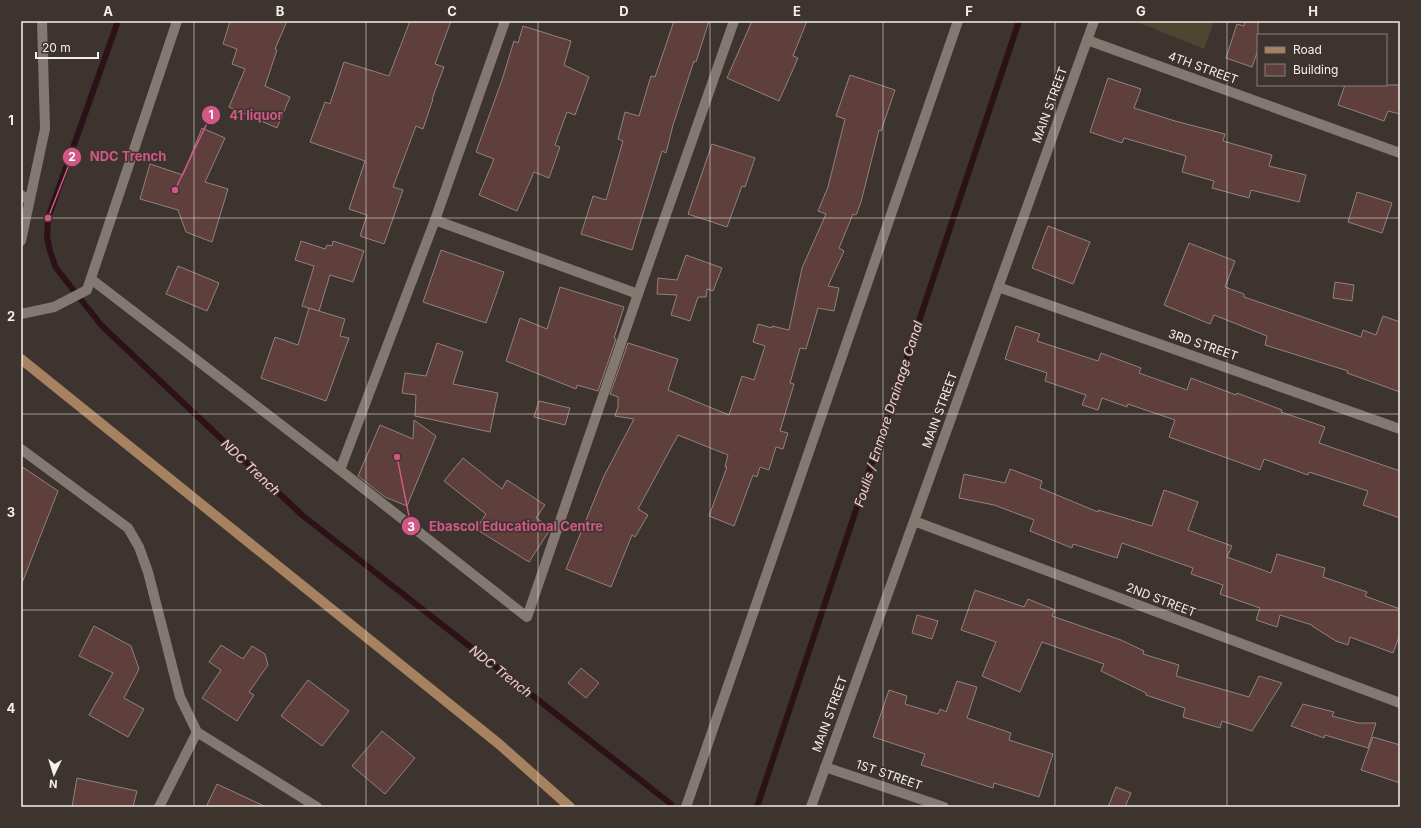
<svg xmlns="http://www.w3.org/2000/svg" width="1421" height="828" font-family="Inter,sans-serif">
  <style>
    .green { fill: #504531 }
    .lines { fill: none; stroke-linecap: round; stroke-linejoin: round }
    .stream { stroke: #2c1218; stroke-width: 6 }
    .building { fill: #5e3f3c; stroke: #908280 }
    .minor { stroke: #847873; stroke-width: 10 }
    .secondary { stroke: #a78260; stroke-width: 10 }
    .grid { fill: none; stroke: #f5efec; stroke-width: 1; stroke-opacity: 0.55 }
    .labels { text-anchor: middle; stroke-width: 3; stroke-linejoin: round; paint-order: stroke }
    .street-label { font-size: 12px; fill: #f5efec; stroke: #3d332f }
    .water-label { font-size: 13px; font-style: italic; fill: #f8d1d7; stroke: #3d332f }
    .leader { fill: none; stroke: #d15886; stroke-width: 1.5 }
    .callout-dot { fill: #d15886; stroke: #3d332f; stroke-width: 1.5 }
    .mark-label { font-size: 12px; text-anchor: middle; font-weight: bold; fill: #fff }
    .callout-label { font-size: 13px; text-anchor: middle; font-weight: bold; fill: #d15886; stroke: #3d332f; stroke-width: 3; stroke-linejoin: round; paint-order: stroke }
    .neatline { fill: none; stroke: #f5efec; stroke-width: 1.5 }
    .grid-label { font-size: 13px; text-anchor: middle; font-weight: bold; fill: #f5efec }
  </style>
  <rect width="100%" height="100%" fill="#3d332f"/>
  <!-- green -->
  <polygon class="green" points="1135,21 1214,21 1204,49"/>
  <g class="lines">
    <!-- stream -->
    <g class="stream">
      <polyline points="118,21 48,218 47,237 50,251 56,268 102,326 302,515 671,804"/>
      <polyline points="757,807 1019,21"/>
    </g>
  </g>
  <!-- building -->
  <g class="building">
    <polygon points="230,21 287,21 275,49 277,50 265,86 290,97 277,128 229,107 245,69 232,64 237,49 223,44"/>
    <polygon points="410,21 451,21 435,64 444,67 432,99 433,99 423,129 416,126 393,187 403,190 384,244 360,236 367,215 349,209 365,161 310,142 325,102 330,104 344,62 389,76"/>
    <polygon points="674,21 709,21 696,62 694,61 673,125 666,153 662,151 632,250 581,234 593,196 606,200 623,141 618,139 625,112 639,116 651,76 655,77"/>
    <polygon points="752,21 807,21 793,56 798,58 779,101 727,78"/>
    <polygon points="1245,21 1258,21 1258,50 1252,67 1226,58 1237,24 1244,26"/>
    <polygon points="523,26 571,41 564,65 589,77 575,115 567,112 555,145 560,147 549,178 534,172 517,211 479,195 494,159 476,152 502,80 514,41 518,43"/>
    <polygon points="850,75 895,90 881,131 879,130 861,202 856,215 853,214 839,248 844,251 828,286 839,288 834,311 818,308 806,349 800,348 790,383 794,384 780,431 788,433 783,449 776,447 769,470 760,467 757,477 753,475 734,526 709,516 727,467 725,467 728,455 678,435 638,509 648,515 635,537 632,535 611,587 566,569 604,476 634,419 615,416 618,407 618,397 610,394 628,343 678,359 668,390 729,415 742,376 754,380 765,346 753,342 758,324 772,328 772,326 789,330 802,268 826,214 818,211 828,187 845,119 836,116"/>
    <polygon points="1108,78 1141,89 1134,108 1175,121 1225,134 1223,141 1272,155 1269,166 1306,175 1299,202 1251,190 1249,198 1212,188 1214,181 1182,172 1186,156 1124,138 1122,143 1090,132"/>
    <polygon points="1345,85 1400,85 1400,114 1388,111 1384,121 1338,105"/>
    <polygon points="202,128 225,138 205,182 228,189 212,242 186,232 178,210 140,199 150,164 183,175"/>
    <polygon points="712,144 755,158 745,187 742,186 727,227 688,214"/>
    <polygon points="1357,192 1392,203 1382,233 1348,222"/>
    <polygon points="1048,226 1090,242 1073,284 1032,268"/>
    <polygon points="301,241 325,249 327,245 332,246 333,241 364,251 353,282 330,275 319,311 302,306 314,266 295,260"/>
    <polygon points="1189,243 1235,261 1225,287 1244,294 1244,297 1361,337 1363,330 1376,335 1383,316 1400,322 1400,392 1347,373 1348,371 1265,345 1267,336 1214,315 1210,324 1164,305"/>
    <polygon points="441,250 504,272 486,323 423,302"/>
    <polygon points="686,255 722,268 713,291 707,289 706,297 698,297 690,321 671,315 677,295 657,294 658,278 677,280"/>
    <polygon points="178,266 219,283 207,311 166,294"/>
    <polygon points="1335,282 1354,285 1352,301 1333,298"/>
    <polygon points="560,287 624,307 614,338 616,339 598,391 577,385 576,389 506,361 520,318 547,329"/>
    <polygon points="309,308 345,319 340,336 349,338 326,401 261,378 275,337 298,345"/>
    <polygon points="1016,326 1040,334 1037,341 1098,361 1101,353 1141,368 1139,373 1187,390 1191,378 1236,395 1237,393 1282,410 1281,412 1325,427 1319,443 1400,471 1400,518 1363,505 1368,491 1309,472 1308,475 1264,459 1260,470 1169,437 1175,420 1128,404 1127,407 1102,398 1098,410 1082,405 1086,395 1045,381 1047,373 1005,359"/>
    <polygon points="437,343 463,352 453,384 498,393 490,432 415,416 416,395 402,393 405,373 426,376"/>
    <polygon points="539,401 570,408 565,425 534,417"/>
    <polygon points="414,420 436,436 407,506 385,497 358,476 380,425 413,439"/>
    <polygon points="463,458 502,489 507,480 545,505 536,518 551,528 529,562 476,529 486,514 444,481"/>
    <polygon points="21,466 58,491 22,583 21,583"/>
    <polygon points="1010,469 1042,481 1040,488 1098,512 1098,510 1152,526 1164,490 1198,502 1188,530 1232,546 1227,557 1271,573 1277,554 1325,568 1323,577 1367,592 1365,596 1400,609 1400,634 1393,653 1350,637 1348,645 1336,641 1312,626 1312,625 1280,615 1277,627 1256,620 1260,608 1220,594 1223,585 1191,574 1193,568 1122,543 1117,558 1073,544 1072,548 1030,531 1034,520 994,505 959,498 964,474 1005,483"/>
    <polygon points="975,590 1024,607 1028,599 1055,610 1052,616 1121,640 1144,651 1143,654 1179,665 1176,676 1249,697 1259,676 1282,683 1252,731 1222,721 1220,728 1183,717 1185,708 1146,695 1146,693 1101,671 1104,664 1042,642 1020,692 982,676 996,642 961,630"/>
    <polygon points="917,615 938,621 932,639 912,633"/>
    <polygon points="94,626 131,646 139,669 124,698 144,709 128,737 89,715 113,673 79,656"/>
    <polygon points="221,645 243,659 252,646 265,654 268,665 249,692 254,695 237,721 202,698 221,670 209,662"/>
    <polygon points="581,668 599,683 586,698 568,683"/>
    <polygon points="308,680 349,711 322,746 281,716"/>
    <polygon points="957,681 977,687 967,718 1011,733 1009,740 1053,754 1039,797 994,783 993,788 921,765 925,754 873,737 889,690 907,696 905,704 938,714 940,709 946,712"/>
    <polygon points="1303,704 1334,712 1332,716 1358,723 1376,723 1368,748 1325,735 1324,738 1291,726"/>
    <polygon points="382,731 415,758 385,794 352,766"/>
    <polygon points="1373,737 1400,745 1400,783 1361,770"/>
    <polygon points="77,778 137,791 133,807 72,807"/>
    <polygon points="217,784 266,807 206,807"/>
    <polygon points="1116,787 1131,793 1125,807 1108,807"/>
  </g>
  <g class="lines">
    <!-- minor -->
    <g class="minor">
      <polyline points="1087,40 1400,153"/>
      <polyline points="21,195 29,201"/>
      <polyline points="435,220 638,294"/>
      <polyline points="21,241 45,129 42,21"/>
      <polyline points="91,279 340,470 527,617 638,294 734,21"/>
      <polyline points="998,287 1400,429"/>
      <polyline points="21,314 54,307 87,290 177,21"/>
      <polyline points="21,449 128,528 139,547 148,572 180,697 197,732 317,807"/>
      <polyline points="340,470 435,220 505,21"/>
      <polyline points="914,521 1400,703"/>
      <polyline points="825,767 944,807"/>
      <polyline points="159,807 197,732"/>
      <polyline points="686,807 958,21"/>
      <polyline points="811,807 1094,21"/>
    </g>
    <!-- secondary -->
    <polyline class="secondary" points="21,359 499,744 570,807"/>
  </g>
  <!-- grid -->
  <path class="grid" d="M194,21V807M366,21V807M538,21V807M710,21V807M883,21V807M1055,21V807M1227,21V807M21,218H1400M21,414H1400M21,610H1400"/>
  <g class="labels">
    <!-- street labels -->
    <g class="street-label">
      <text transform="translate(1203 68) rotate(20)" y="4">4TH STREET</text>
      <text transform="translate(1050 105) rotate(-70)" y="4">MAIN STREET</text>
      <text transform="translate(1203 345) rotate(19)" y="4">3RD STREET</text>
      <text transform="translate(940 410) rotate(-70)" y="4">MAIN STREET</text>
      <text transform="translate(1161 600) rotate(21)" y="4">2ND STREET</text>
      <text transform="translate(830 714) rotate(-70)" y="4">MAIN STREET</text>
      <text transform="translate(889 775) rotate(19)" y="4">1ST STREET</text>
    </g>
    <!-- water labels -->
    <g class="water-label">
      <text transform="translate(888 414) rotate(-72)" y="5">Foulis / Enmore Drainage Canal</text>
      <text transform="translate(251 467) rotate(43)" y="5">NDC Trench</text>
      <text transform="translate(501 671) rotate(38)" y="5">NDC Trench</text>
    </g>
  </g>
  <!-- callouts -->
  <path class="leader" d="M175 190L211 115M48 218L72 157M397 457L411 526"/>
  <g class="callout-dot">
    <circle cx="175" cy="190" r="4"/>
    <circle cx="48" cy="218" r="4"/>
    <circle cx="397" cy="457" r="4"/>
    <circle cx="211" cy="115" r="10"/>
    <circle cx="72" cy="157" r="10"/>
    <circle cx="411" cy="526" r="10"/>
  </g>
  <g class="mark-label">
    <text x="211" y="119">1</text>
    <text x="72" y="161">2</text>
    <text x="411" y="531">3</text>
  </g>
  <g class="callout-label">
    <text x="256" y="120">41 liquor</text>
    <text x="128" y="161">NDC Trench</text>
    <text x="516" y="531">Ebascol Educational Centre</text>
  </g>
  <!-- border -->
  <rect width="1421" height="828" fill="none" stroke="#3d332f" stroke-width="44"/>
  <!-- legend -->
  <rect x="1257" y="34" width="130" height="52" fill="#3d332f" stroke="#877e7b"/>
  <rect x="1265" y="47" width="20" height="6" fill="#a78260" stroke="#877e7b"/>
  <text x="1293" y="54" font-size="12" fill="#f5efec">Road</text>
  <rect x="1265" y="64" width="20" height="12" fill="#5e3f3c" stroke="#877e7b"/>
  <text x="1293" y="74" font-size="12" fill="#f5efec">Building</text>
  <!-- north arrow -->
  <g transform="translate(54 774) rotate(184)" stroke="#3d332f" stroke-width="3" paint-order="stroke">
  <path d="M0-3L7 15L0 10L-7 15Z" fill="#f5efec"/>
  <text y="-6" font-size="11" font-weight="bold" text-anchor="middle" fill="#f5efec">N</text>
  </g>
  <!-- scale -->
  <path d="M36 52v6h62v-6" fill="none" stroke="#f5efec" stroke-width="2"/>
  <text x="42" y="52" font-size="12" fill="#f5efec" stroke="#3d332f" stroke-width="3" paint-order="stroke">20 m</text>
  <rect x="22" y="22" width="1377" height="784" class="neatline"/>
  <g class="grid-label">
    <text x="108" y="16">A</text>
    <text x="280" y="16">B</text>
    <text x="452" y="16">C</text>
    <text x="624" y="16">D</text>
    <text x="797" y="16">E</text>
    <text x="969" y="16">F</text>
    <text x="1141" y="16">G</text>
    <text x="1313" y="16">H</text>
    <text x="11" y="125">1</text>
    <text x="11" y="321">2</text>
    <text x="11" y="517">3</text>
    <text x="11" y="713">4</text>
  </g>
</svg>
